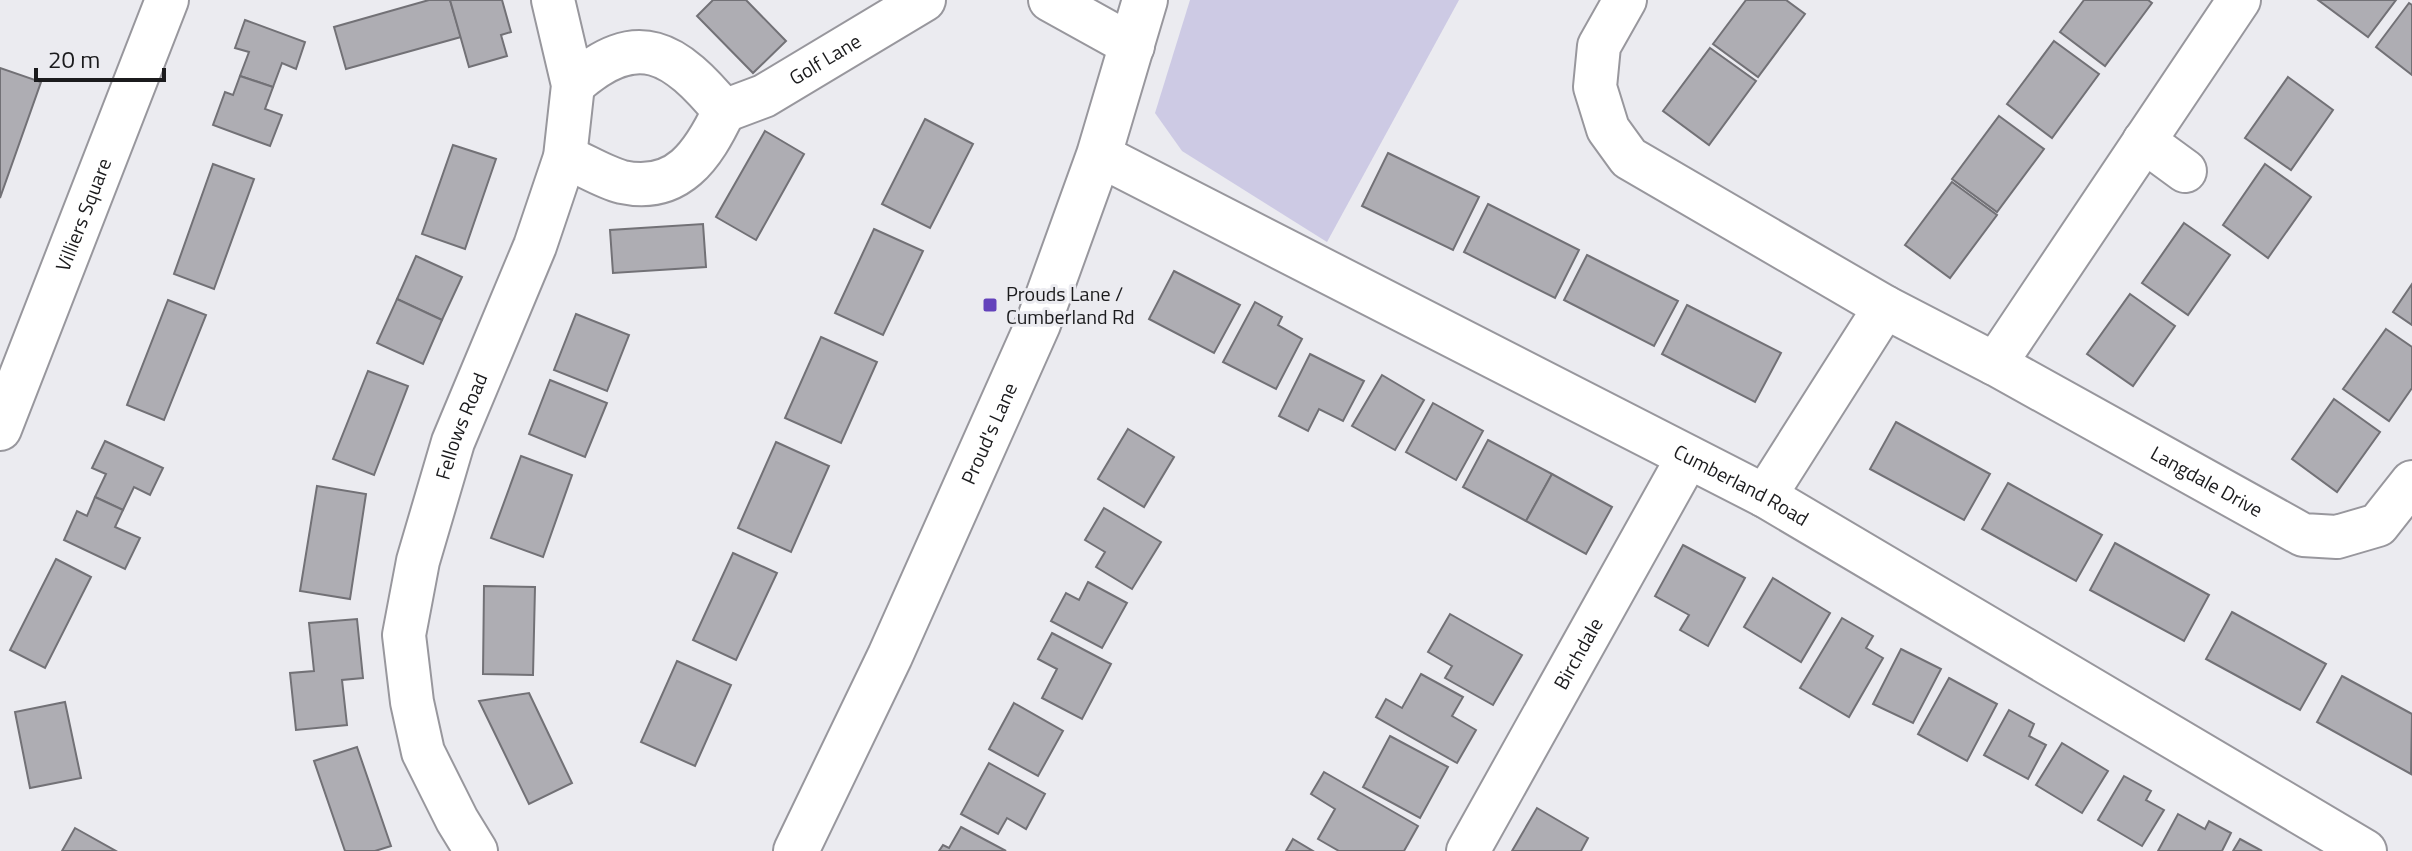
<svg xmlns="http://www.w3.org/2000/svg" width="2412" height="851" font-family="'Titillium Web',sans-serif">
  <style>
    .green { fill: #cdcae4 }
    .building { fill: #aeadb3; stroke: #727176; stroke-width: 2 }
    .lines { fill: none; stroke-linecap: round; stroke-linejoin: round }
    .street-casing { stroke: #98979d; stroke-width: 46 }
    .secondary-casing { stroke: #98979d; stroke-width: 48 }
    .street { stroke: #fff; stroke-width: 42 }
    .secondary { stroke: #fff; stroke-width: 44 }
    .poi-dot { fill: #6342bb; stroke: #ebebf0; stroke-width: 3 }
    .labels { text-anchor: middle; stroke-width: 6; stroke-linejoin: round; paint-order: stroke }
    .street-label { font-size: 20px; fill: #1b1b1d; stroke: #ebebf0 }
    .poi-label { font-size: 20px; fill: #1b1b1d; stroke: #ebebf0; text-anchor: start }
  </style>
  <rect width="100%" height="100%" fill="#ebebf0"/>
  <!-- green -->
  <polygon class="green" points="1190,0 1459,0 1327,242 1182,151 1155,113"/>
  <!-- building -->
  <g class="building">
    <polygon points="429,0 450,0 461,37 346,69 334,27"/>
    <polygon points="450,0 502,0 511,32 501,35 507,56 469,67"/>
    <polygon points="713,0 746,0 786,41 753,73 697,16"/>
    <polygon points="1746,0 1786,0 1805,14 1758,77 1713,44"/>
    <polygon points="2084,0 2148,0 2152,3 2105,66 2060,32"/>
    <polygon points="2318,0 2396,0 2368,37"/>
    <polygon points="2409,3 2412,5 2412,75 2376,47"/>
    <polygon points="245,20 305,42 296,69 282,63 273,87 240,76 249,52 235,48"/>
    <polygon points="2054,41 2099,74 2052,138 2007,104"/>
    <polygon points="1710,48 1756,81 1709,145 1663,111"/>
    <polygon points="0,68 41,82 0,198"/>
    <polygon points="240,76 273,87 265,109 282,115 270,146 213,125 225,92 233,95"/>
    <polygon points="2288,77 2333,110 2291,170 2245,138"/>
    <polygon points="1999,116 2044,149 1997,212 1952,179"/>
    <polygon points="925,119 973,144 930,228 882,204"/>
    <polygon points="765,131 804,154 756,240 716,217"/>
    <polygon points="453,145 496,159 465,249 422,234"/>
    <polygon points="1388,153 1479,197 1453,250 1362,206"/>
    <polygon points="213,164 254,179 214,289 174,274"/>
    <polygon points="2265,164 2311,197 2268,258 2223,225"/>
    <polygon points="1952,182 1997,215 1950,278 1905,245"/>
    <polygon points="1488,204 1579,250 1555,298 1464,252"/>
    <polygon points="2184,223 2230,255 2188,315 2142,283"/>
    <polygon points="703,224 706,267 613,273 610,230"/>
    <polygon points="874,229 923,251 883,335 835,313"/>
    <polygon points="1587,255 1678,301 1654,346 1564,300"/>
    <polygon points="416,256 462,277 442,320 397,299"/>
    <polygon points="1174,271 1240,305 1214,353 1149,319"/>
    <polygon points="2412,284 2412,325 2393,312"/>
    <polygon points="2130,294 2175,326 2133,386 2087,354"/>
    <polygon points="397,299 442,320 423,364 377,343"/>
    <polygon points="168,300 206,315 164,420 127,405"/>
    <polygon points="1255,302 1282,317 1278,325 1302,339 1276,389 1223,362"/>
    <polygon points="1687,305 1781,353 1755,402 1662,354"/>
    <polygon points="576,314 629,335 607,391 554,370"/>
    <polygon points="2386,329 2412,347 2412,388 2389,421 2343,389"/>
    <polygon points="821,337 877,362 841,443 785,418"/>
    <polygon points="1310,354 1364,381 1343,421 1319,409 1308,431 1279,416"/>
    <polygon points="368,371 408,386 374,475 333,459"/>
    <polygon points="1382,375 1424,400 1395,450 1352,426"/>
    <polygon points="550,380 607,403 585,457 529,434"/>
    <polygon points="2334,399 2380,432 2337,492 2292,459"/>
    <polygon points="1433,403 1483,431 1456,480 1406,452"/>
    <polygon points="1896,422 1990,474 1964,520 1870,469"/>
    <polygon points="1128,429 1174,457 1144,507 1098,479"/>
    <polygon points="1488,440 1552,474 1526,521 1463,487"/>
    <polygon points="105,441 163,468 150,495 134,487 123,510 95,497 106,474 92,468"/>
    <polygon points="776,442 829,466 791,552 738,528"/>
    <polygon points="521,456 572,475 543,557 491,538"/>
    <polygon points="1552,474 1612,507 1586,554 1526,521"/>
    <polygon points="2008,483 2102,535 2076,581 1982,529"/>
    <polygon points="317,486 366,494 350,599 300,591"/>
    <polygon points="95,497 123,510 115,527 140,538 125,569 64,540 77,511 87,516"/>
    <polygon points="1104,508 1161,542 1132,589 1096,567 1105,552 1085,540"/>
    <polygon points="2115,543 2209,595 2184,641 2090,590"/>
    <polygon points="1683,545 1745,578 1708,646 1680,630 1689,615 1655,596"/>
    <polygon points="733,553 777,573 736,660 693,640"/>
    <polygon points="56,559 91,577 45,668 10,650"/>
    <polygon points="1773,578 1830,613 1801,662 1744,627"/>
    <polygon points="1088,582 1127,603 1102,648 1051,621 1066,593 1079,600"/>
    <polygon points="484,586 535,587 533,675 483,674"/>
    <polygon points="2232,612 2326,664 2300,710 2206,659"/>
    <polygon points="1450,614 1522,655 1493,705 1445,678 1452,666 1428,652"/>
    <polygon points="1842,618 1873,636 1866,648 1883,658 1849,717 1800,688"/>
    <polygon points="357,619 363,678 342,680 347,725 296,730 290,673 314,671 309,623"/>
    <polygon points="1052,633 1111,664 1082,719 1042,698 1057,669 1038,659"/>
    <polygon points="1901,649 1941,669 1913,723 1873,704"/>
    <polygon points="677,661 731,685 695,766 641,742"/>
    <polygon points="1421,674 1463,697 1452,716 1476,730 1457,763 1376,717 1386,699 1402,708"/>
    <polygon points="2342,676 2412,714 2411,774 2317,722"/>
    <polygon points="1949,678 1997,704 1967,761 1918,734"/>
    <polygon points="529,693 572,783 529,804 479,701"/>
    <polygon points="65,702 81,778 30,788 15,712"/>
    <polygon points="1014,703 1063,731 1038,776 989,749"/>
    <polygon points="2009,710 2034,724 2029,736 2046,745 2028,779 1984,755"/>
    <polygon points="1390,736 1448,767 1420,818 1363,787"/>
    <polygon points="2062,743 2108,771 2082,813 2036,785"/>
    <polygon points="357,747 391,846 375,851 345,851 314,761"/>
    <polygon points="989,763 1045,794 1026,829 1007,818 998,834 961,814"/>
    <polygon points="1324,772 1418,826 1404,851 1339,851 1318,839 1335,809 1311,794"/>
    <polygon points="2124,776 2151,791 2146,800 2164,810 2142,846 2098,820"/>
    <polygon points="1537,808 1588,838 1581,851 1512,851"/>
    <polygon points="2178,814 2205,829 2209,821 2231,833 2222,851 2158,851"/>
    <polygon points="961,827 1006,851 939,851 943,845 949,848"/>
    <polygon points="75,828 116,851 62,851"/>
    <polygon points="1293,839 1313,851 1286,851"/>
    <polygon points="2240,839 2262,851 2233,851"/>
  </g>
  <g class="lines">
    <defs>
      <g id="street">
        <polyline points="1050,0 1133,46"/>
        <polyline points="1625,0 1599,46 1595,87 1608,129 1629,158 1885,307 1765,496"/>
        <path id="s1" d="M724,111L764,96L924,0"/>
        <polyline points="2144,141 2185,171"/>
        <path id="s2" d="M1099,155L1765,496L2365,851"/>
        <path d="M565,157C583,164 603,177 622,182C678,194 703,155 724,111C675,52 638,27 573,85"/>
        <path id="s3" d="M1885,307L1995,364L2303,535L2337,537L2378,525L2412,482"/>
        <polyline points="1995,364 2239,0"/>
        <path id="s4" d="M0,429L167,0"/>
        <path id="s5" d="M476,851L457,820L423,752L412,702L404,635L418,561L453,442L535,246L565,157L573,85L553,0"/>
        <path id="s6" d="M1468,851L1688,457"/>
      </g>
      <g id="secondary">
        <path id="s7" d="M796,851L890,656L1038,324L1099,155L1145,0"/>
      </g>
    </defs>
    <!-- street casing -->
    <use href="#street" class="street-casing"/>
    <!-- secondary casing -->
    <use href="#secondary" class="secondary-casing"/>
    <!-- street -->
    <use href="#street" class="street"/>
    <!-- secondary -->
    <use href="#secondary" class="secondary"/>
  </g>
  <!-- markers -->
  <rect class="poi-dot" x="982" y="297" width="16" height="16" rx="4"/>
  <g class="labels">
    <!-- street labels -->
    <g class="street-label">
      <text dy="7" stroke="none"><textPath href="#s1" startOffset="114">Golf Lane</textPath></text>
      <text dy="7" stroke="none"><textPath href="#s4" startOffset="230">Villiers Square</textPath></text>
      <text dy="7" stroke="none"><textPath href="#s5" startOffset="448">Fellows Road</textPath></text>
      <text dy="7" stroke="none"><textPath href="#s7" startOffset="460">Proud's Lane</textPath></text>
      <text dy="7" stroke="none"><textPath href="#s3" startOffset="366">Langdale Drive</textPath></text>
      <text dy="7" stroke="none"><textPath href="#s2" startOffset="722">Cumberland Road</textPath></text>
      <text dy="7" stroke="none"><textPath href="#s6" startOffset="226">Birchdale</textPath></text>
    </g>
    <!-- poi labels -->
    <g class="poi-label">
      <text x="1006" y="301">Prouds Lane /<tspan x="1006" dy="23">Cumberland Rd</tspan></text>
    </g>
  </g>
  <!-- scale -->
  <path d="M36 68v12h128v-12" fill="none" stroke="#1b1b1d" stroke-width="4"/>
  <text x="48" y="68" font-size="24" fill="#1b1b1d" stroke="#ebebf0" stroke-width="6" paint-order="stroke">20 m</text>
</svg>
